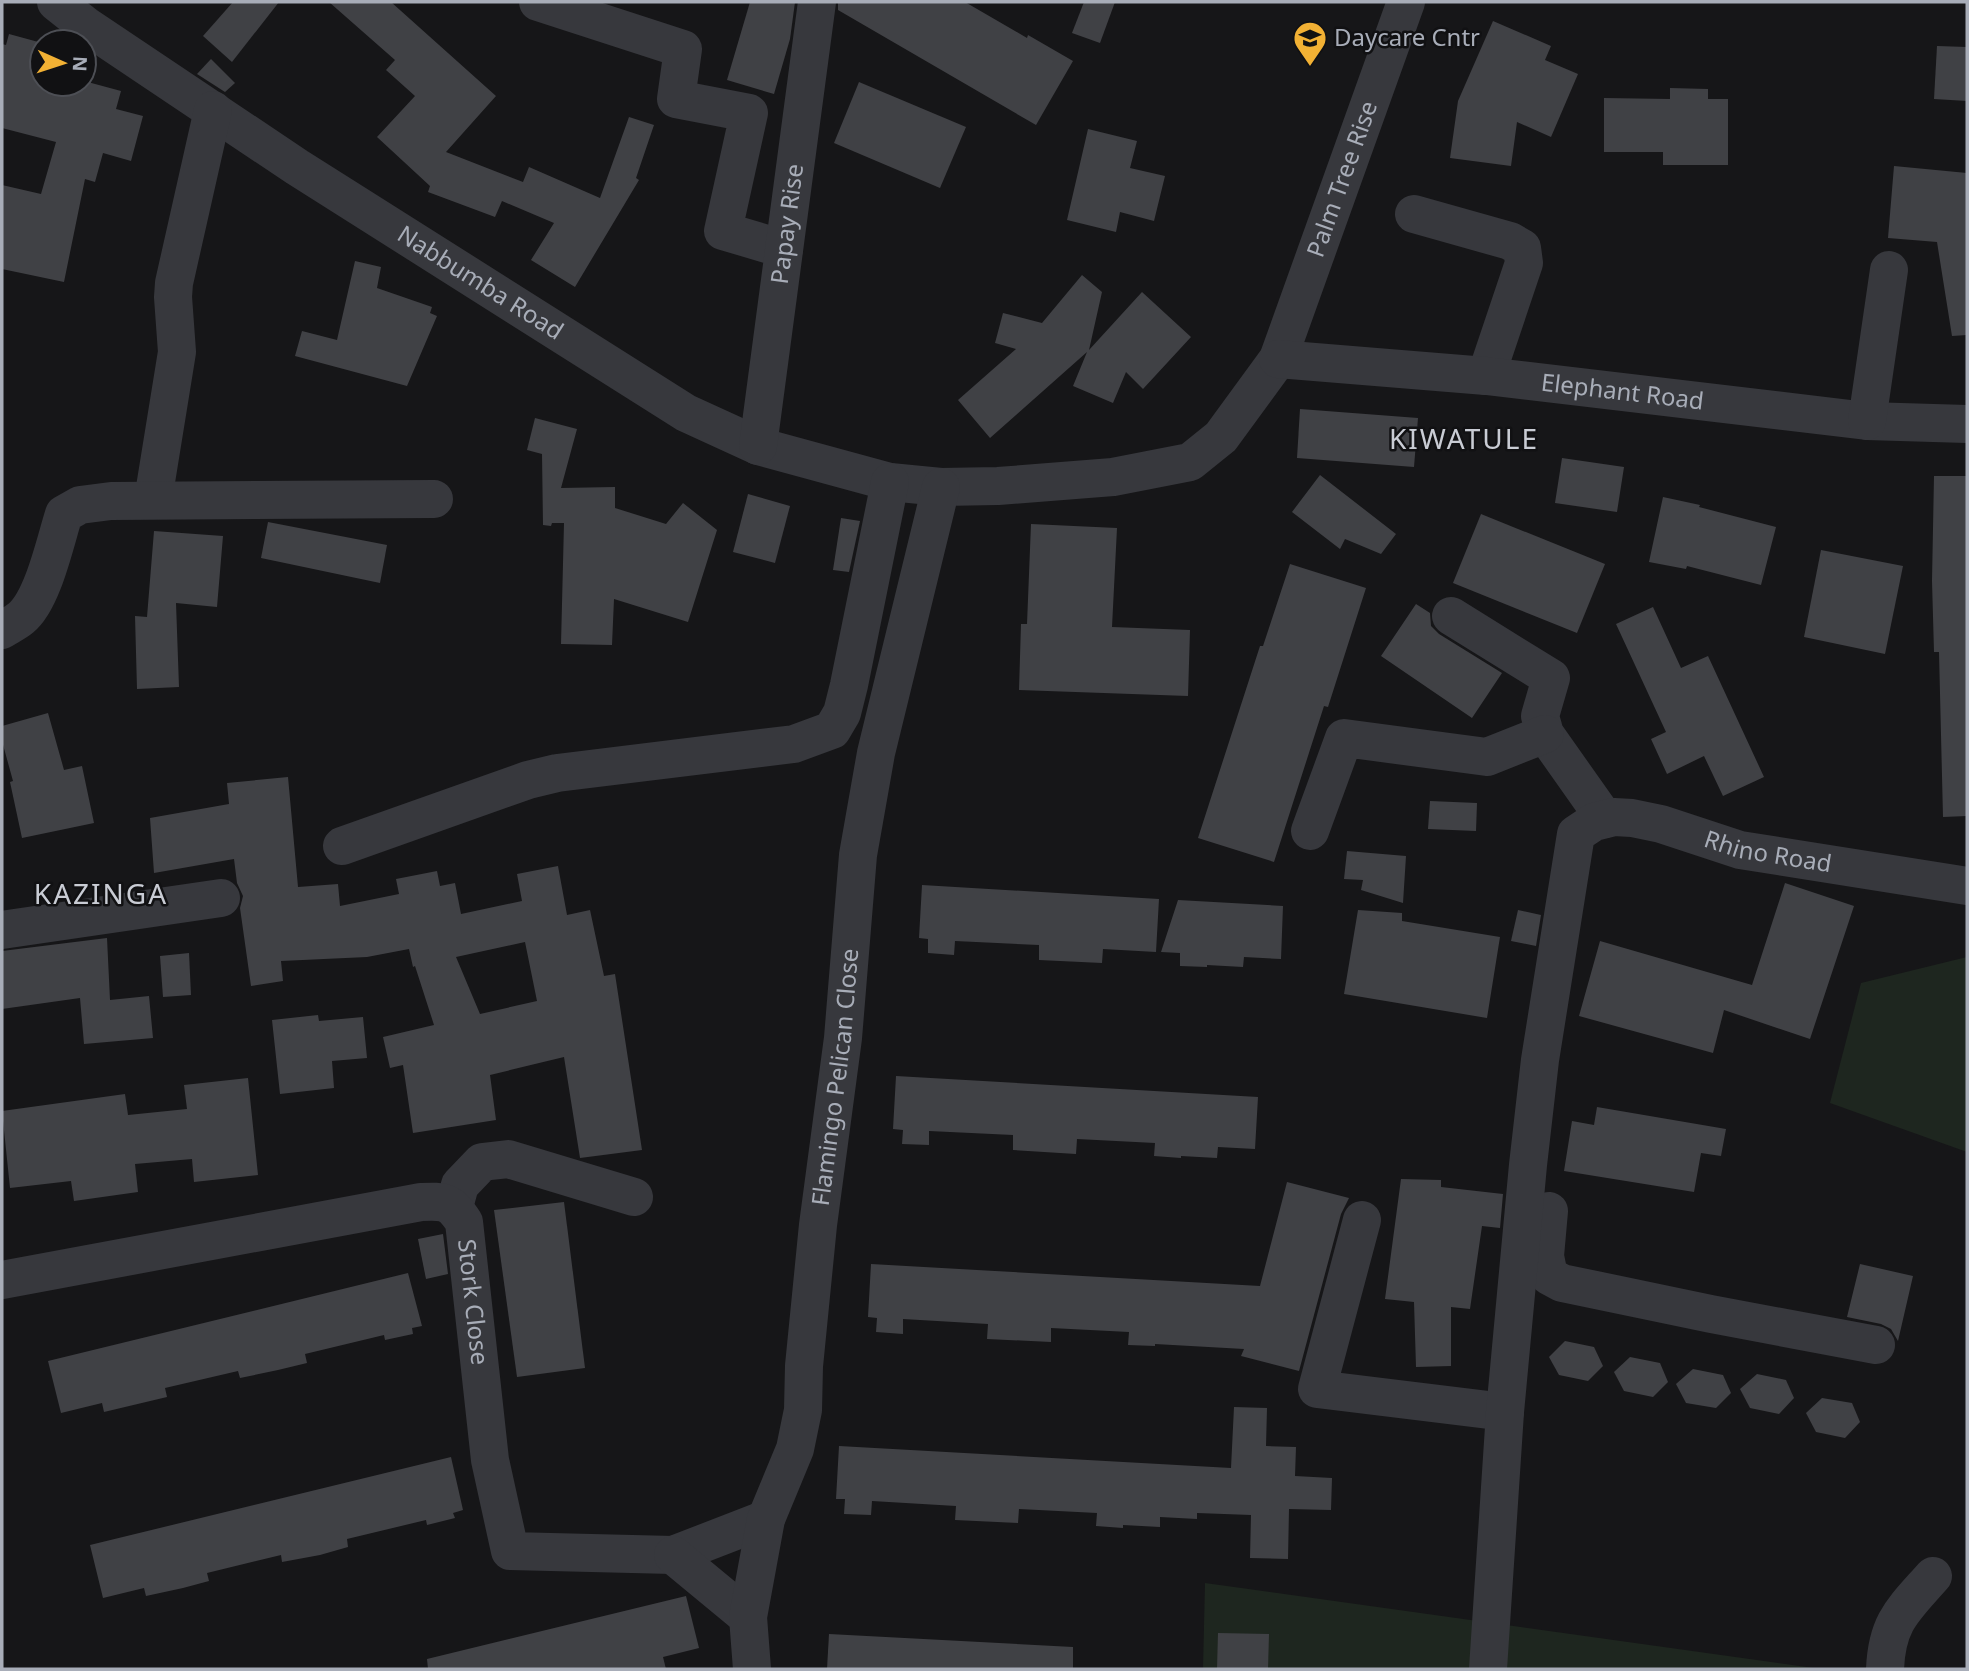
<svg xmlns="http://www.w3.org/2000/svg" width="1969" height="1671" font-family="'Noto Sans',sans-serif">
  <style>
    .green { fill: #1e261f }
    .building { fill: #404145; fill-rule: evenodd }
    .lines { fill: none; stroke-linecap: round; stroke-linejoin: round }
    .minor { stroke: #37383d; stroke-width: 38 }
    .labels { text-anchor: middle; stroke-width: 5; stroke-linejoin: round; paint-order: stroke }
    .poi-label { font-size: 24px; fill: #a8adb8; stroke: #111113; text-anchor: start }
    .street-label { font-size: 24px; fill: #a8adb8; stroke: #111113 }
    .quarter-label { font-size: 28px; letter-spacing: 2px; fill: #c9ccd4; stroke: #111113 }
  </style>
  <rect width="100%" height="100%" fill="#161618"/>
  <!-- green -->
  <g class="green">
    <polygon points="1967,957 1967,1152 1830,1103 1861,983"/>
    <polygon points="1205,1583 1821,1669 1203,1669"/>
  </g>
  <!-- building -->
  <g class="building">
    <polygon points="233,2 279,2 232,62 203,36"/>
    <polygon points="329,2 391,2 496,96 446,152 523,182 529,167 600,198 629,117 654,125 636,178 639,180 575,287 531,260 554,223 502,201 495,217 428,192 430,186 377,137 415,96 386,70 395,60"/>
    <polygon points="750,2 795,2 790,39 774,94 727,80"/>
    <polygon points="838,2 965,2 1027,38 1028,35 1073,61 1036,125 838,10"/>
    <polygon points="1084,2 1115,2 1100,43 1072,33"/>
    <polygon points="1493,21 1551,46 1545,60 1578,74 1551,137 1517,122 1511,166 1450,158 1458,101"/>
    <polygon points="9,34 42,43 42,84 84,84 84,81 121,91 116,109 143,116 131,161 103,153 95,182 85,179 64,282 2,269 2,185 41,194 56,142 2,128 2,44 6,45"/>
    <polygon points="1937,46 1967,47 1967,101 1934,99"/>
    <polygon points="211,59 235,83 225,92 197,74"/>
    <polygon points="859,82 966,127 940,188 834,143"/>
    <polygon points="1670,88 1708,89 1708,99 1728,99 1728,165 1663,165 1663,152 1604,152 1604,98 1670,99"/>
    <polygon points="1088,129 1137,141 1130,168 1165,176 1154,221 1120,212 1116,232 1067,220"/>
    <polygon points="1894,166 1967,173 1967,335 1952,336 1937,242 1888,238"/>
    <polygon points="355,261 381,267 377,288 432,307 430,313 437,316 407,386 295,356 302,331 337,340"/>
    <polygon points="1082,275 1102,292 1089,350 1142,292 1191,337 1143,389 1126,372 1113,403 1073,386 1087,352 990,438 958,400 1016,349 995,343 1003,313 1042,323"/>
    <polygon points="1300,409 1418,418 1414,467 1297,458"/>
    <polygon points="535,418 577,429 561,488 615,487 615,508 666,524 683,503 717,530 688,622 614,599 612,645 561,644 564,523 552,523 551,526 543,525 542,454 527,450"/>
    <polygon points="1562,458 1624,467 1617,512 1555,503"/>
    <polygon points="1320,475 1396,534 1381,554 1345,539 1340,549 1292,512"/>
    <polygon points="1934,476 1967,476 1967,816 1943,817 1939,652 1934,652 1932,581"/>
    <polygon points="748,494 790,506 775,563 733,552"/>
    <polygon points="1663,497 1700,505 1699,507 1776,527 1761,585 1687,566 1686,569 1649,562"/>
    <polygon points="1481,514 1605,564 1577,633 1453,583"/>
    <polygon points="841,518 860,521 849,572 833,570"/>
    <polygon points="268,522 387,545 380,583 261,558"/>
    <polygon points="1031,524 1117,528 1112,627 1190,630 1188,696 1019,690 1021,624 1027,624"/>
    <polygon points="154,531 223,536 217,607 176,603 179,687 137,689 135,616 147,617"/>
    <polygon points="1821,550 1903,566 1885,654 1804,637"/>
    <polygon points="1290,564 1366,588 1328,707 1324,706 1274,862 1198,838 1260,646 1263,646"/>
    <polygon points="1416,604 1430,613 1431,626 1439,634 1502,673 1472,718 1381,656"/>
    <polygon points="1653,607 1681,668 1708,656 1764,777 1723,796 1704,756 1667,774 1651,739 1666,732 1616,624"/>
    <polygon points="48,713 64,770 82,766 94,823 22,838 10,782 13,781 2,741 2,726"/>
    <path d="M288,777L298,887L338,884L340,906L399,894L396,879L437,871L440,886L455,883L461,914L522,901L517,874L558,866L567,915L590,910L604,976L615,974L642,1150L580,1158L564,1057L490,1075L496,1120L413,1133L403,1065L390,1068L383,1037L434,1025L415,966L413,967L409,949L367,957L281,961L283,981L251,986L240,908L243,896L237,883L234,859L154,873L150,818L229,804L227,783ZM525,942L537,1001L480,1014L456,957Z"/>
    <polygon points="1430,801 1477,803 1476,831 1428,829"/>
    <polygon points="1347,851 1406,856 1403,903 1361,890 1363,880 1344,879"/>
    <polygon points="1785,883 1854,906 1810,1039 1724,1010 1713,1053 1579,1016 1600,941 1752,985"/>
    <polygon points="922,885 1159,899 1156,952 1103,949 1102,963 1039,960 1039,945 955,941 954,955 928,953 928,939 919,938"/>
    <polygon points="1178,900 1283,906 1281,959 1244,957 1243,967 1207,965 1207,967 1180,966 1180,953 1161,952"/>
    <polygon points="1358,910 1402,913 1402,921 1500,937 1487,1018 1344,994"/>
    <polygon points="1518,910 1541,915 1536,946 1511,941"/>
    <polygon points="107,938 110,1000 149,996 153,1038 84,1044 80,998 2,1009 2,951"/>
    <polygon points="189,953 191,995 163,997 160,956"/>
    <polygon points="318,1015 319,1021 363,1017 367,1058 332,1061 334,1088 280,1094 272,1020"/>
    <polygon points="896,1076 1258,1097 1255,1149 1218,1147 1217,1158 1181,1156 1181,1158 1154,1156 1155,1143 1077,1139 1076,1154 1013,1150 1013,1135 929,1131 929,1145 902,1144 903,1130 893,1129"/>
    <polygon points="248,1078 258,1175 194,1182 192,1159 135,1164 138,1192 74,1201 71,1181 10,1188 2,1111 125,1094 128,1115 187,1109 184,1085"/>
    <polygon points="1597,1107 1726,1129 1721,1156 1701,1153 1694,1192 1564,1171 1572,1121 1594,1125"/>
    <polygon points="1401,1179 1441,1180 1441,1187 1503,1194 1500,1228 1482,1226 1470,1309 1451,1307 1451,1366 1416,1367 1414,1302 1385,1299"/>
    <polygon points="1287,1182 1349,1198 1341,1214 1299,1371 1241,1356 1244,1349 1155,1344 1155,1346 1128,1345 1129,1332 1051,1328 1051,1342 987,1339 988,1324 903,1319 903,1334 876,1332 877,1318 868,1317 871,1264 1260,1286"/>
    <polygon points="564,1202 585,1368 517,1377 494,1210"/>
    <polygon points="443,1234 448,1274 426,1279 418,1239"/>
    <polygon points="1860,1264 1913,1276 1898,1341 1891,1329 1881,1324 1847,1317"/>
    <polygon points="408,1273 422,1326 412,1328 413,1334 385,1340 384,1335 305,1354 307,1363 278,1370 240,1378 238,1371 165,1388 167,1397 104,1412 102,1403 61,1413 48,1361"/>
    <polygon points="1565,1341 1594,1347 1603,1366 1588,1381 1559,1375 1549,1357"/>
    <polygon points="1630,1357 1660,1363 1668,1382 1653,1397 1624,1391 1614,1372"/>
    <polygon points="1693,1369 1723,1375 1731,1393 1716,1408 1686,1403 1676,1384"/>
    <polygon points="1757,1374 1786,1380 1794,1398 1779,1414 1750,1408 1740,1389"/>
    <polygon points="1822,1398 1852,1403 1860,1422 1845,1438 1816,1432 1806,1413"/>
    <polygon points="1234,1407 1267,1408 1266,1446 1296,1447 1295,1476 1332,1478 1331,1510 1289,1509 1288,1559 1250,1558 1251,1515 1197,1513 1197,1519 1160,1517 1160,1527 1123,1525 1123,1528 1096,1526 1097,1513 1019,1509 1018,1523 955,1520 956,1506 872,1501 871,1515 844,1514 845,1499 836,1499 839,1446 1231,1468"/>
    <polygon points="451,1457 463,1510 453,1513 455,1518 427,1525 426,1520 347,1539 348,1547 320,1555 282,1562 281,1555 207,1573 209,1581 183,1588 146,1596 144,1588 103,1598 90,1545"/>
    <polygon points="686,1596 699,1648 663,1657 666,1669 428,1669 427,1659"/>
    <polygon points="1218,1633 1269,1634 1268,1669 1217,1669"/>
    <polygon points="829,1634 1073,1647 1073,1669 827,1669"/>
  </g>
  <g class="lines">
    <!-- minor -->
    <g class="minor">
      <path id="s1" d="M56,2L85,25L297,167L686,413L758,446L890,482L941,487L998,486L1113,477L1190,462L1221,437L1278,359L1406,2"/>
      <polyline points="538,2 683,49 676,99 749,113 723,231 784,249"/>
      <polyline points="1414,214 1510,241 1522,248 1524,263 1486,376"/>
      <path id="s2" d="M1278,359L1486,376L1867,421L1967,424"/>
      <polyline points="1867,421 1889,270"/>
      <path id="s3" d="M758,446L817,2"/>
      <polyline points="153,500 177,352 173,297 174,283 213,110"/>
      <polyline points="1451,616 1551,678 1540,716 1545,734 1605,819"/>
      <path d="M2,630C8,626 15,623 21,618C43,600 55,542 64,514L80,505L111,501L434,499"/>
      <polyline points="1310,831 1344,738 1487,757 1545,734"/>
      <polyline points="342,846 528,780 557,773 794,744 832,730 842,713 849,685 890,482"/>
      <polyline points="2,930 221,898"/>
      <polyline points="454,1207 460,1185 482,1162 508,1159 634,1197"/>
      <polyline points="1549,1211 1545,1256 1549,1276 1562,1283 1711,1314 1876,1345"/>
      <polyline points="1362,1220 1317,1389 1505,1412"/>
      <path id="s4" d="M2,1280L421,1202C445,1201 450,1201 464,1222L490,1460L510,1551L673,1555L766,1519"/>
      <polyline points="673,1555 748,1617"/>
      <path id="s5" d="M752,1669L748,1617L766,1519L795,1449L803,1410L804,1366L818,1225L843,1038L858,855L876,753L941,487"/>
      <path id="s6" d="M1488,1669L1505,1412L1528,1165L1540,1060L1576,834L1594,822L1614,817L1632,818L1661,824L1740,850L1967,886"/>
      <path d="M1885,1669C1887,1622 1903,1610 1933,1576"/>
    </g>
  </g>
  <!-- icons -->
  <defs>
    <symbol id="school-pin" viewBox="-11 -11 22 30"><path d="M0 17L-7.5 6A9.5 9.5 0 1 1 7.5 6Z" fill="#f2b134" stroke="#111113"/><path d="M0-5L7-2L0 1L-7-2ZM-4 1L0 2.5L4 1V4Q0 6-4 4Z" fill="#111"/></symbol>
  </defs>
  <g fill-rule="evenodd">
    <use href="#school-pin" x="1291" y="19" width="38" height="52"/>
  </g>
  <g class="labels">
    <!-- poi labels -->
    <g class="poi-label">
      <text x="1334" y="46">Daycare Cntr</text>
    </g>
    <!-- street labels -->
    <g class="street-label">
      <text dy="8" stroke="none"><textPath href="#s1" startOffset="1598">Palm Tree Rise</textPath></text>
      <text dy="8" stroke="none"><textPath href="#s3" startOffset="224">Papay Rise</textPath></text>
      <text dy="8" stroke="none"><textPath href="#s1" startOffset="509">Nabbumba Road</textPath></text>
      <text dy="8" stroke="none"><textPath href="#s2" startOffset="346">Elephant Road</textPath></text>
      <text dy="8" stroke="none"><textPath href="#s6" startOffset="1041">Rhino Road</textPath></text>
      <text dy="8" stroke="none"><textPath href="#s5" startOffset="602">Flamingo Pelican Close</textPath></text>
      <text dy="8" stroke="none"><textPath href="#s4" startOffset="558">Stork Close</textPath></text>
    </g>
    <!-- quarter labels -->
    <g class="quarter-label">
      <text x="1464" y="449">KIWATULE</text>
      <text x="101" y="904">KAZINGA</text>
    </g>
  </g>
  <!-- border -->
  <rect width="1969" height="1671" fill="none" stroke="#a8adb8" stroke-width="7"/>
  <!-- north arrow -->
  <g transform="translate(63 63) rotate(93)"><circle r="33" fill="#111113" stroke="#4d4f55" stroke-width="2"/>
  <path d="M0-5L12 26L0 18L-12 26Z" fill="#f2b134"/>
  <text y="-10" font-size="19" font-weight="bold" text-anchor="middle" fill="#a8adb8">N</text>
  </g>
</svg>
